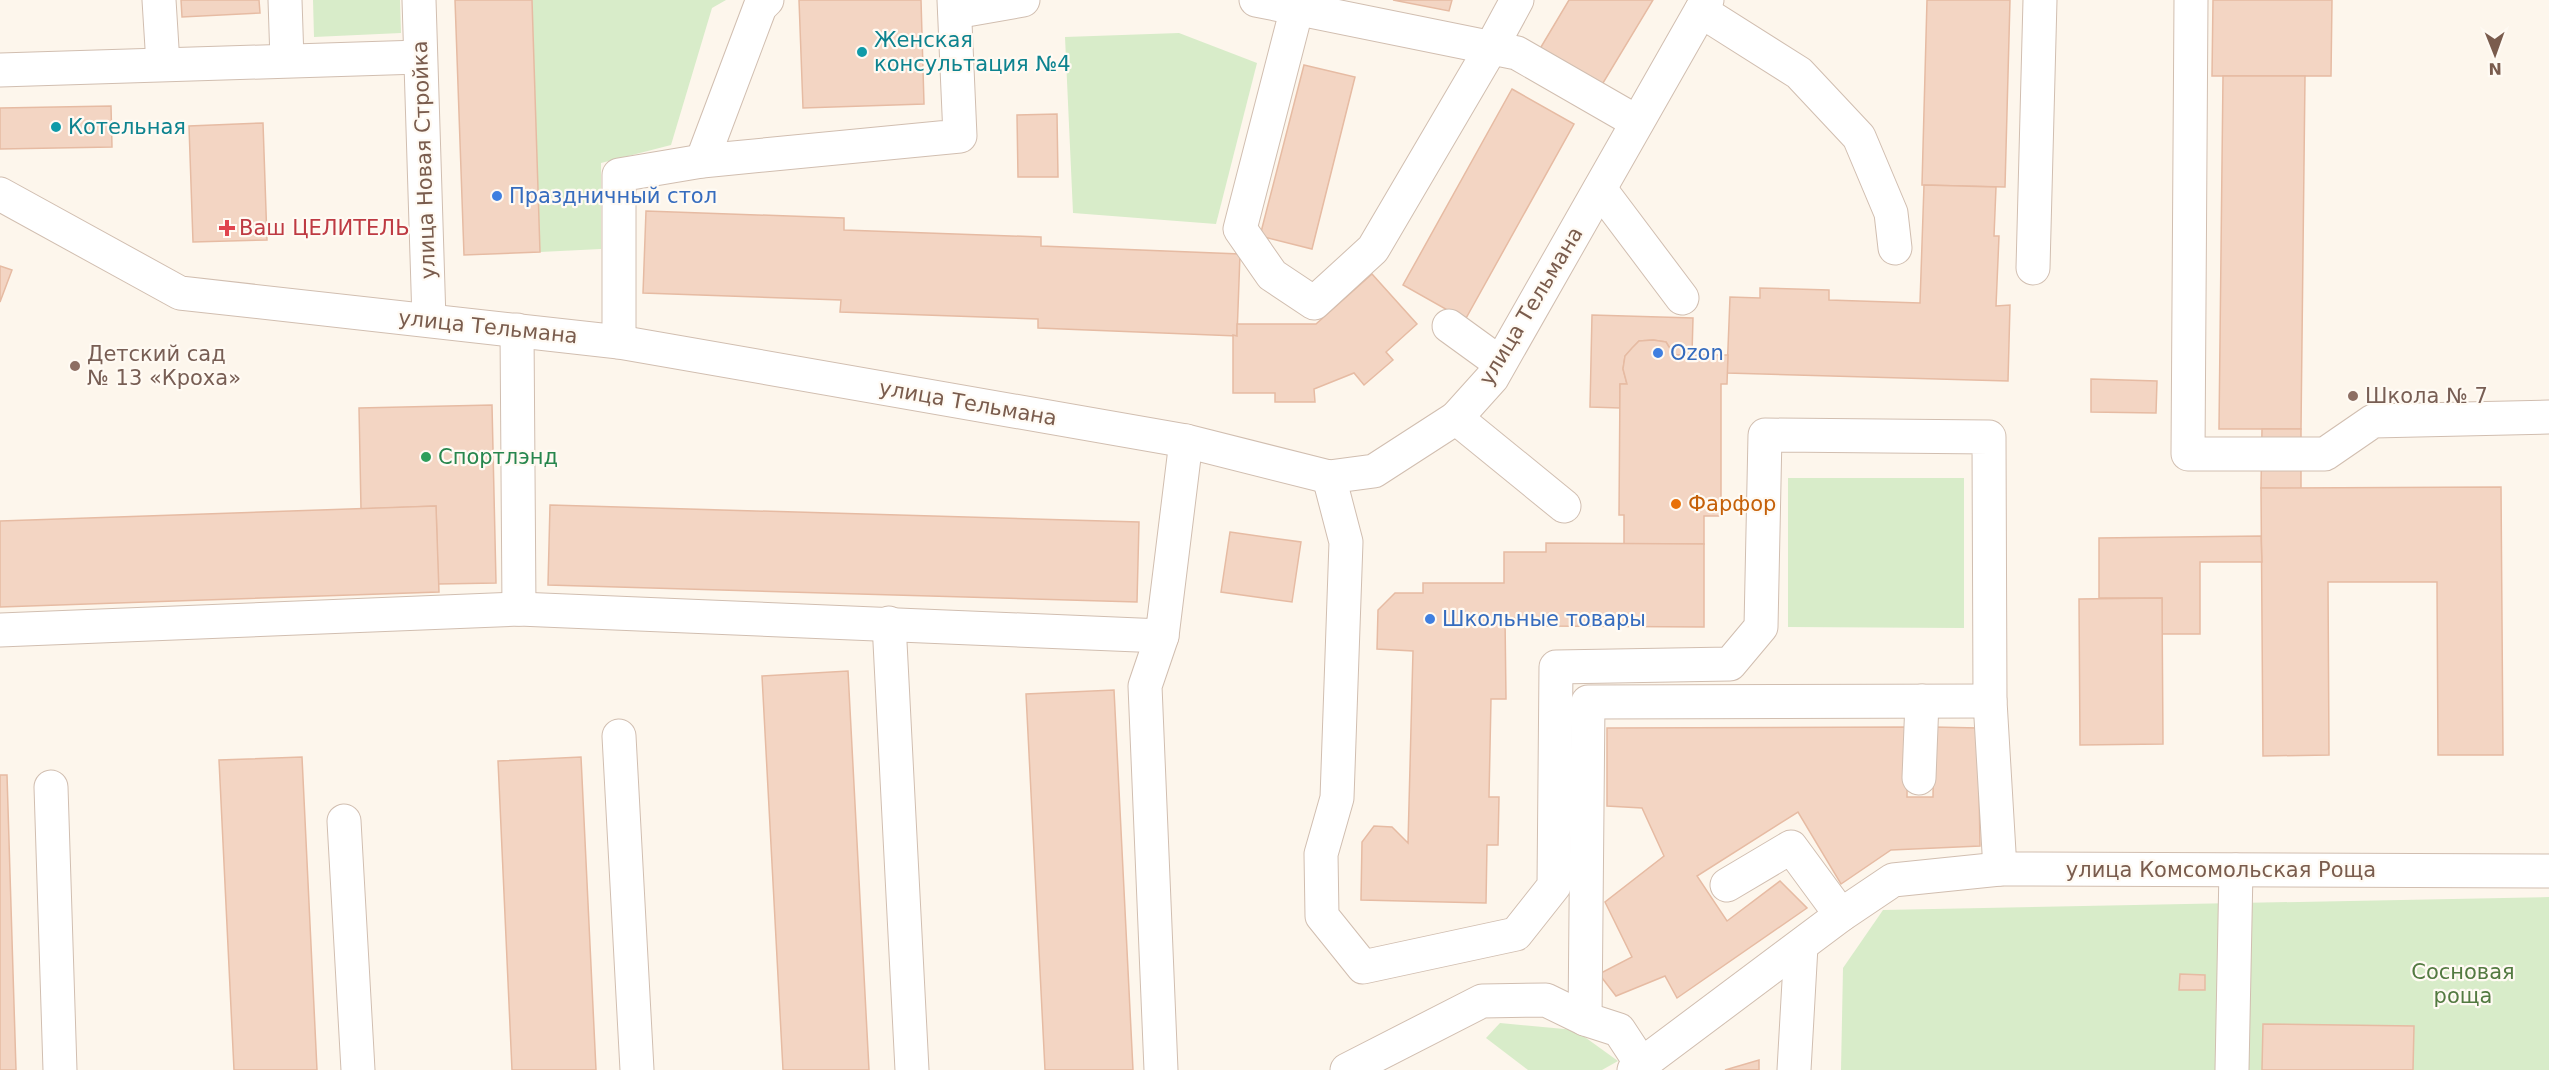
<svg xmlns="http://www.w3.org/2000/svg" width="2549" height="1070" font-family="'DejaVu Sans',sans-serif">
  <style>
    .green { fill: #d8ecc9 }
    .building { fill: #f3d5c3; stroke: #e6bba3; stroke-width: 1.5 }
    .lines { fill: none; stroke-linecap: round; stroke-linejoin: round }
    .minor-casing { stroke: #d1beb0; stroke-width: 35 }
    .minor { stroke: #fff; stroke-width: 33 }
    .culture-dot { fill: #0f9aa8; stroke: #fffaf3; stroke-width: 2 }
    .shop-dot { fill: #3f7fe0; stroke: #fffaf3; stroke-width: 2 }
    .health-dot { fill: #e0444e; stroke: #fffaf3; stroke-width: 2 }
    .education-dot { fill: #8d6e63; stroke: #fffaf3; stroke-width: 2 }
    .leisure-dot { fill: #2e9e5b; stroke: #fffaf3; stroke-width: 2 }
    .food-dot { fill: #e8710a; stroke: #fffaf3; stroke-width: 2 }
    .labels { text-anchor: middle; stroke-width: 4.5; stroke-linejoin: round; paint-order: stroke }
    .culture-label { font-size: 21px; fill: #0d838f; stroke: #fffaf3; text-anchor: start }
    .street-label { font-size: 21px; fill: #7a5c4d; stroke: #fffaf3 }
    .shop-label { font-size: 21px; fill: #366cbe; stroke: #fffaf3; text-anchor: start }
    .health-label { font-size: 21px; fill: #be3a42; stroke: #fffaf3; text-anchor: start }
    .education-label { font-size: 21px; fill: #785e54; stroke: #fffaf3; text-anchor: start }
    .leisure-label { font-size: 21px; fill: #27864d; stroke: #fffaf3; text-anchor: start }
    .food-label { font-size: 21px; fill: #c56008; stroke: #fffaf3; text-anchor: start }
    .park-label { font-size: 21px; fill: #537a41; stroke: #fffaf3 }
  </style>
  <rect width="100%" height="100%" fill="#fdf6ec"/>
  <!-- green -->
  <g class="green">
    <polygon points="313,0 400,0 401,33 314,37"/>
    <polygon points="532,0 726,0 712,8 671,145 601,163 601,249 540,252"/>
    <polygon points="1179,33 1257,63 1216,224 1073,213 1065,37"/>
    <polygon points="1788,478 1964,478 1964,628 1788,627"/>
    <polygon points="2549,897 2549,1070 1841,1070 1843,968 1883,910"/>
    <polygon points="1500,1023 1575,1030 1618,1061 1602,1070 1528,1070 1486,1038"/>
  </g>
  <!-- building -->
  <g class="building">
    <polygon points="181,0 259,0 260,13 182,17"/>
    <polygon points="455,0 532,0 540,252 464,255"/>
    <polygon points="799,0 921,0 924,104 803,108"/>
    <polygon points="1393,0 1452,0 1449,11"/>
    <polygon points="1569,0 1653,0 1600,88 1538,52"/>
    <polygon points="1927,0 2010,0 2005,187 1922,185"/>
    <polygon points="2213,0 2332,0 2331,76 2212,76"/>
    <polygon points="1304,65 1355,77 1312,249 1260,236"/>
    <polygon points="2223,76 2305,76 2301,429 2219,429"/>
    <polygon points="1512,89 1574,124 1465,320 1403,285"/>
    <polygon points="111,106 112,147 0,149 0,108"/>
    <polygon points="1057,114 1058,177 1018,177 1017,115"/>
    <polygon points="263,123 267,240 193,242 189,126"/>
    <polygon points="1924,185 1996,187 1994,236 1999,236 1996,306 2010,305 2008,381 1727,373 1730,297 1760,298 1760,288 1829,290 1829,300 1920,303"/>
    <polygon points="646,211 844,218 844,230 1041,237 1041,246 1240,254 1237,336 1038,328 1038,319 840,312 841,300 643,293"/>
    <polygon points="0,266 12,270 0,302"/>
    <polygon points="1372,274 1417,324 1386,352 1393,360 1364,385 1354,373 1314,389 1315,402 1275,402 1275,393 1233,393 1233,335 1237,336 1237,324 1316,324"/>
    <polygon points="1592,315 1693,318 1692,355 1674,355 1666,342 1653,340 1639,341 1625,356 1623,369 1627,384 1620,384 1620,408 1590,407"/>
    <polygon points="1653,340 1666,342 1674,355 1728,355 1727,384 1721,384 1721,516 1704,516 1704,544 1624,544 1624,515 1619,515 1620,384 1627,384 1623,369 1625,356 1632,348 1639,341"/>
    <polygon points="2091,379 2157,381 2156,413 2091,412"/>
    <polygon points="492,405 496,583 438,584 436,506 361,509 359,408"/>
    <polygon points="2262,429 2301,429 2301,489 2261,488"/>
    <polygon points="2501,487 2503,755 2438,755 2437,582 2328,582 2329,755 2263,756 2261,488"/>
    <polygon points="550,505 1139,522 1137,602 548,585"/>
    <polygon points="436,506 439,592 0,607 0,521"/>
    <polygon points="1230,532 1301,542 1292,602 1221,592"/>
    <polygon points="2261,536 2262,562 2200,562 2200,634 2162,634 2162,598 2099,598 2099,538"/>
    <polygon points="1546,543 1704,544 1704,627 1545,626 1546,619 1505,618 1506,699 1491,699 1489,797 1499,797 1498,845 1487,845 1486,903 1361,900 1362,842 1374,826 1392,827 1408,843 1413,651 1377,649 1378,610 1395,593 1423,593 1423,583 1504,583 1504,552 1546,552"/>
    <polygon points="2162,598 2163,744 2080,745 2079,599"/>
    <polygon points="848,671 869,1070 783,1070 762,676"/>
    <polygon points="1114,690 1133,1070 1045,1070 1026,694"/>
    <polygon points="1908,727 1907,797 1933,797 1934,727 1978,728 1980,846 1891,850 1841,884 1798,812 1697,876 1727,921 1780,881 1807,908 1677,998 1665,976 1616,996 1599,974 1632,957 1605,902 1664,856 1642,808 1607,806 1607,728"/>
    <polygon points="302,757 317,1070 234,1070 219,760"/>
    <polygon points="581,757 596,1070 512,1070 498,761"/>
    <polygon points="0,775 7,775 16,1070 0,1070"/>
    <polygon points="2180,974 2205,975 2205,990 2179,990"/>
    <polygon points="2263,1024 2414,1026 2413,1070 2262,1070"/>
    <polygon points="1759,1060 1759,1070 1725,1070"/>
  </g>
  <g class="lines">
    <defs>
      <g id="minor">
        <polyline points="159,0 163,64"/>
        <polyline points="285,0 287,60"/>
        <polyline points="419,0 429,320"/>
        <polyline points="1256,0 1517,53 1637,122"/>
        <polyline points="2191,0 2188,454 2325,454 2373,421 2549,417"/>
        <polyline points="1297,8 1240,229 1272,275 1314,303 1373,249 1491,48 1517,0"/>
        <polyline points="1701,11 1799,73 1859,137 1891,213 1895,248"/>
        <polyline points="955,12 1023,0"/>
        <polyline points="0,70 420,57"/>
        <polyline points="702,161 760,7 767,0"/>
        <polyline points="1600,189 1682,298"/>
        <polyline points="0,194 180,293 619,342 1186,441 1329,477 1374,471 1456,418 1492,378 1707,0"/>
        <polyline points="2033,268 2040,0"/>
        <polyline points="1449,326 1500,363"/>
        <polyline points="517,330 519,609"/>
        <polyline points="619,342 619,175 702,161 960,136 954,0"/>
        <polyline points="1456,418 1564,506"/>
        <polyline points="1329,477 1346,542 1337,798 1321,854 1322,916 1363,967 1516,934 1554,886 1556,667 1730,664 1761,627 1765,435 1989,437 1990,701 2000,869"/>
        <polyline points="889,623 912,1070"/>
        <polyline points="0,630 519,609 1162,636 1186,441"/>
        <polyline points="619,736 637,1070"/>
        <polyline points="1919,778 1922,701"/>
        <polyline points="51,787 60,1070"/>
        <polyline points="344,821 358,1070"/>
        <polyline points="1727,885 1791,847 1841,915"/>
        <polyline points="1585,1019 1588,702 1990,701"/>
        <polyline points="1161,1070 1145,686 1162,636"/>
        <polyline points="1347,1070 1482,1001 1546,1000 1585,1019 1619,1030 1642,1065"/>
        <polyline points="1634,1070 1841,915 1893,880 2000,869 2549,871"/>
        <polyline points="1794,1070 1801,946"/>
        <polyline points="2232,1070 2236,870"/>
      </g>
    </defs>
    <!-- minor casing -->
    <use href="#minor" class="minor-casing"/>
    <!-- minor -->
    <use href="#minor" class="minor"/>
  </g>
  <!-- markers -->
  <g class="culture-dot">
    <circle cx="862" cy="52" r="6"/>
    <circle cx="56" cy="127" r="6"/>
  </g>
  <g class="shop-dot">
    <circle cx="497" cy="196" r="6"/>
    <circle cx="1658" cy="353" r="6"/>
    <circle cx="1430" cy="619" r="6"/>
  </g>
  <path class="health-dot" d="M224 219h6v6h6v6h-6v6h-6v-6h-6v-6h6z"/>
  <g class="education-dot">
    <circle cx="75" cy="366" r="6"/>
    <circle cx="2353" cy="396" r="6"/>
  </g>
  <circle class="leisure-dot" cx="426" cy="457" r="6"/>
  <circle class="food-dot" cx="1676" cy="504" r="6"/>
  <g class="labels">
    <!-- culture labels -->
    <g class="culture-label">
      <text x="874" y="47">Женская<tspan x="874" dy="24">консультация №4</tspan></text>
      <text x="68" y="134">Котельная</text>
    </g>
    <!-- street labels -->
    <g class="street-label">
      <text transform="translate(424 160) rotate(-92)" y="7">улица Новая Стройка</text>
      <text transform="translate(1531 306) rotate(-59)" y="7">улица Тельмана</text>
      <text transform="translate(488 327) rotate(6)" y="7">улица Тельмана</text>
      <text transform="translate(968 403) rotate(10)" y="7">улица Тельмана</text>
      <text x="2221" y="877">улица Комсомольская Роща</text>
    </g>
    <!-- shop labels -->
    <g class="shop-label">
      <text x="509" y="203">Праздничный стол</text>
      <text x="1670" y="360">Ozon</text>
      <text x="1442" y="626">Школьные товары</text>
    </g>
    <!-- health labels -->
    <g class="health-label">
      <text x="239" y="235">Ваш ЦЕЛИТЕЛЬ</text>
    </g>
    <!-- education labels -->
    <g class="education-label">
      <text x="87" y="361">Детский сад<tspan x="87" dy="24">№ 13 «Кроха»</tspan></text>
      <text x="2365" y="403">Школа № 7</text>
    </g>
    <!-- leisure labels -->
    <g class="leisure-label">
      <text x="438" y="464">Спортлэнд</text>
    </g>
    <!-- food labels -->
    <g class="food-label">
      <text x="1688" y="511">Фарфор</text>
    </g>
    <!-- park labels -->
    <g class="park-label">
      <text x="2463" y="979">Сосновая<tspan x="2463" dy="24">роща</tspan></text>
    </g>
  </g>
  <!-- north arrow -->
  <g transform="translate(2495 54) rotate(179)" stroke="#fffaf3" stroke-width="4.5" paint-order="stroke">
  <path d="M0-4.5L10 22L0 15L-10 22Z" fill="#7a5c4d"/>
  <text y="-9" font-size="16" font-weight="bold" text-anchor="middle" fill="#7a5c4d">N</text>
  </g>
</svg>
